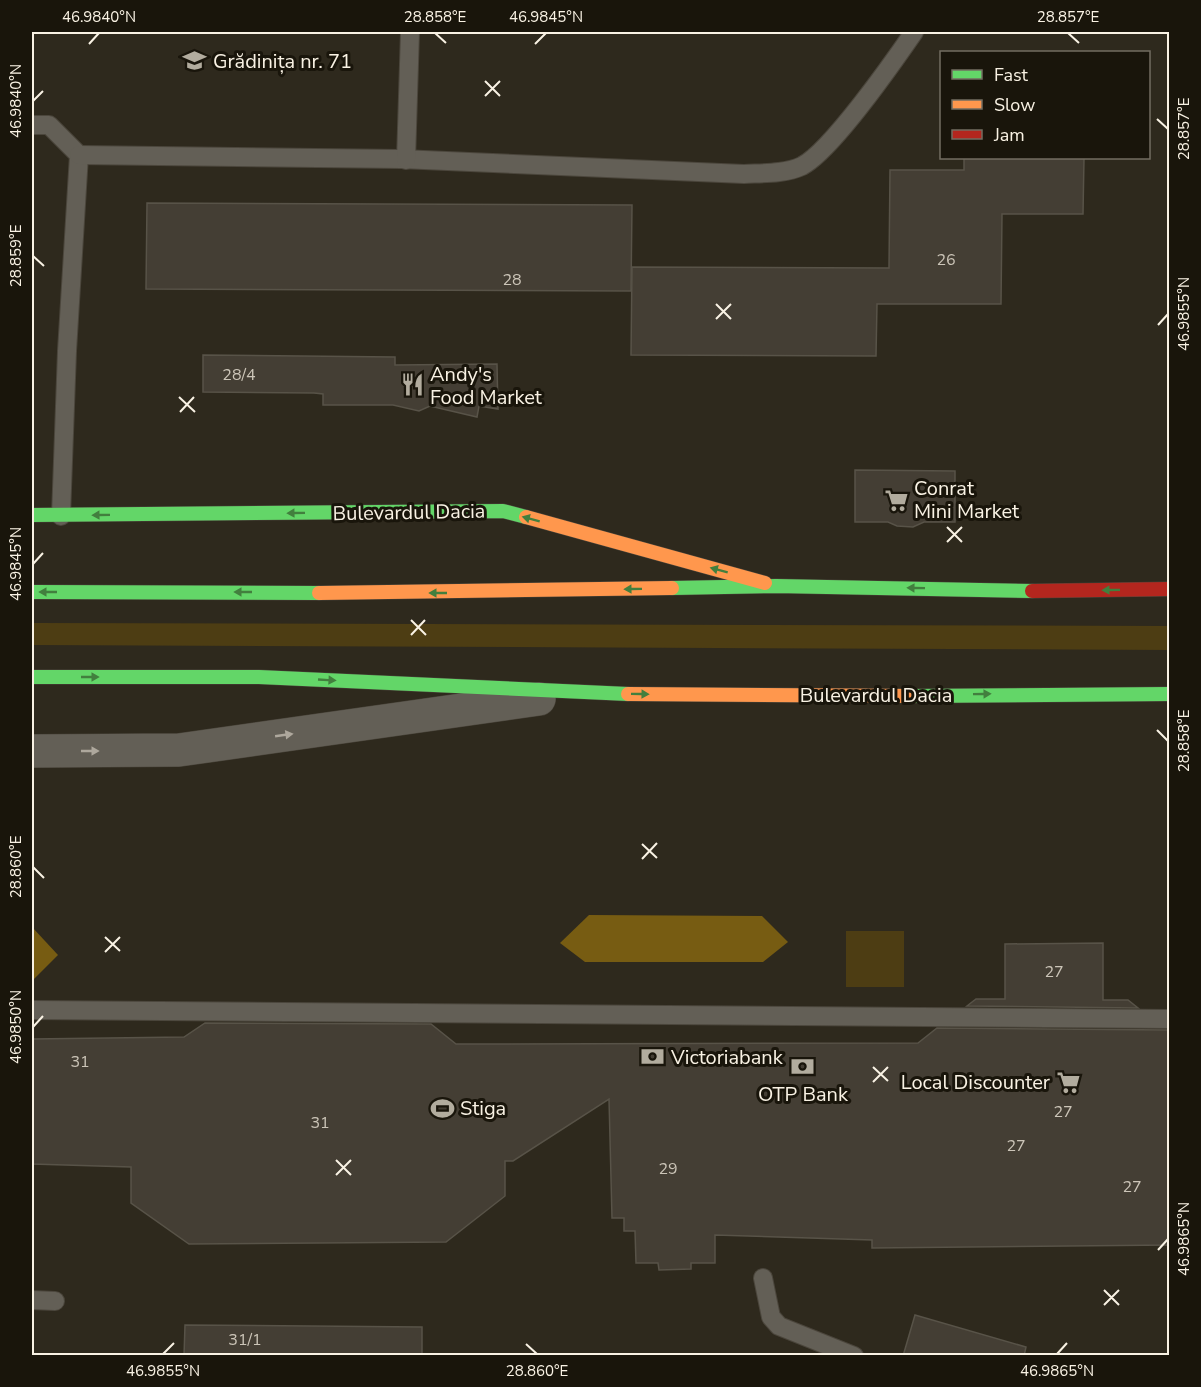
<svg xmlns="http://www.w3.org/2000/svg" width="1201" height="1387" font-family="'Nunito Sans',sans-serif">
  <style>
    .green { fill: #4d3d13 }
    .water { fill: #775c12 }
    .building { fill: #443e34; stroke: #585348; stroke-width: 1.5 }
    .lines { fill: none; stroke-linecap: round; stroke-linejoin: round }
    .lane-casing { stroke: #4b463c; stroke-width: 20 }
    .street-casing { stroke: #4b463c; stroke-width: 34 }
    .fast-casing { stroke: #4b463c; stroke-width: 15 }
    .slow-casing { stroke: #4b463c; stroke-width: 15 }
    .jam-casing { stroke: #4b463c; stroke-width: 15 }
    .lane { stroke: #635f56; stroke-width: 18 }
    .street { stroke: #635f56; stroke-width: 33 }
    .fast { stroke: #63d668; stroke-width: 14 }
    .slow { stroke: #ff974d; stroke-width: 14 }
    .jam { stroke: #b3261e; stroke-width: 14 }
    .oneway { fill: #427f3e }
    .oneway2 { fill: #aea89d }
    .ticks { fill: none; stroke: #f9f2e4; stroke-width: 2 }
    .labels { text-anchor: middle; stroke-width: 6; stroke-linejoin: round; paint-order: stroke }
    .number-label { font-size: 16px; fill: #ccc5b8 }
    .poi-label { font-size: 20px; fill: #f9f2e4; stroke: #19150b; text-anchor: start }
    .street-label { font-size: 20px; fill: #f9f2e4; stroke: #19150b }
    .neatline { fill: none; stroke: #f9f2e4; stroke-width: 2 }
    .ticks-label { font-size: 15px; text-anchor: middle; fill: #f9f2e4 }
  </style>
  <rect width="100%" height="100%" fill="#2e291d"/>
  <!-- green -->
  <g class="green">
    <polygon points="32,623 1169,626 1170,650 32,645"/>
    <rect x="846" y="931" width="58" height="56"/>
  </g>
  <!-- water -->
  <g class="water">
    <polygon points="589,915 762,916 788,942 763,962 585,962 560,943"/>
    <polygon points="32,927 58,955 33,980 32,980"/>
  </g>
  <!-- building -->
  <g class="building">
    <polygon points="964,158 1084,158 1083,214 1002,214 1001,304 877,304 876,356 631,355 632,267 889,268 890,170 964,170"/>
    <polygon points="147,203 632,205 631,291 146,289"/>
    <polygon points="203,355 395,357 395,365 497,364 498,409 479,406 477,417 430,406 419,411 393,405 323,405 323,394 314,393 203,392"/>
    <polygon points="855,470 955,471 955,522 924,522 913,527 897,526 888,522 855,522"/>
    <polygon points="1103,943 1103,1000 1128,1000 1138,1008 967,1006 976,999 1005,999 1005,944"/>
    <polygon points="205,1023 431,1024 456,1044 918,1043 937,1028 1170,1030 1170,1245 872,1248 872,1240 715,1235 715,1263 691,1263 691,1269 659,1270 658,1263 636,1263 635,1231 624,1231 624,1218 612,1218 609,1099 513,1161 505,1161 505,1196 446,1242 189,1244 131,1203 131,1167 32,1164 32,1039 184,1037"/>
    <polygon points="915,1315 1026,1347 1024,1356 903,1356"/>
    <polygon points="185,1325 422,1327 422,1356 184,1356"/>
  </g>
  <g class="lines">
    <defs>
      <g id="lane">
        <polyline points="32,125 49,125 79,155 67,351 61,516"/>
        <path d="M79,155L401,159L744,174C762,173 785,174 802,166C831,151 894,61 914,32"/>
        <polyline points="406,160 410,32"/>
        <polyline points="32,1010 1170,1019"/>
        <polyline points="763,1278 771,1317 779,1326 854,1356"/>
        <polyline points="32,1300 55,1301"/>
      </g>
      <polyline id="street" points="32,751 179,750 539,699"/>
      <g id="fast">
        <polyline points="32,515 503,511 526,517"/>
        <polyline points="672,588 776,586 1032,591"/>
        <polyline points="32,592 319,593"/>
        <polyline points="32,677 259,677 628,694"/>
        <polyline points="913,696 1170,694"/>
      </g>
      <g id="slow">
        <polyline points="526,517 765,583"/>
        <polyline points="319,593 672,588"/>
        <polyline points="628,694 913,696"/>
      </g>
      <polyline id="jam" points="1032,591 1170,589"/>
    </defs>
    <!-- lane casing -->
    <use href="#lane" class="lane-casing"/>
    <!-- street casing -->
    <use href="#street" class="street-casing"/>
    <!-- fast casing -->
    <use href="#fast" class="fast-casing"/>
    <!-- slow casing -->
    <use href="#slow" class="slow-casing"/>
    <!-- jam casing -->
    <use href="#jam" class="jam-casing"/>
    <!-- lane -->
    <use href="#lane" class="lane"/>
    <!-- street -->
    <use href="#street" class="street"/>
    <!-- fast -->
    <use href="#fast" class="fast"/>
    <!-- slow -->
    <use href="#slow" class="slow"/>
    <!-- jam -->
    <use href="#jam" class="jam"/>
  </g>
  <!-- one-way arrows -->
  <defs><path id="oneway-solid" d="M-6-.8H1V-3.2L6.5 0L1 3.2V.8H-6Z" transform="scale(1.5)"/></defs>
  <g class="oneway">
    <use href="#oneway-solid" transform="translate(296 513) rotate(179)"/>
    <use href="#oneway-solid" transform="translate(101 515) rotate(179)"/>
    <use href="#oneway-solid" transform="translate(531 519) rotate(-165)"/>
    <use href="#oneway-solid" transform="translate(719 570) rotate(-165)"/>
    <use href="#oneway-solid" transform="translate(916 588) rotate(-179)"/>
    <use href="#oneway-solid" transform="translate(633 589) rotate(179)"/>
    <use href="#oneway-solid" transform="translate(1111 590) rotate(179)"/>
    <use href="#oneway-solid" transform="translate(48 592) rotate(-180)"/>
    <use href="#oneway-solid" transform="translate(243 592) rotate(-180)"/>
    <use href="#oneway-solid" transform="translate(438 593) rotate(-180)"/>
    <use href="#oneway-solid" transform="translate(90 677)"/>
    <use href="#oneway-solid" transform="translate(327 680) rotate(3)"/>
    <use href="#oneway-solid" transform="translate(640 694) rotate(1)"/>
    <use href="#oneway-solid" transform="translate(982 694) rotate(-1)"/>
  </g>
  <g class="oneway2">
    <use href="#oneway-solid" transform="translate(284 735) rotate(-8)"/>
    <use href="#oneway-solid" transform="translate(90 751)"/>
  </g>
  <!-- ticks -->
  <path class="ticks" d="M435,33L446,43M1068,33L1079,43M89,44L99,33M535,44L546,33M485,81L500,96M485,96L500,81M33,101L43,91M1157,119L1168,129M33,256L44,266M716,304L731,319M716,319L731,304M1158,325L1168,314M179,397L195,412M180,412L194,397M947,527L962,542M947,542L962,527M33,564L43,553M411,620L426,635M411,635L425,620M1157,730L1168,741M642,844L657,858M642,859L657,843M33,867L44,878M105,937L120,951M105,952L120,937M33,1027L43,1016M873,1067L888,1081M873,1082L888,1067M336,1160L351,1175M336,1175L351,1160M1158,1250L1168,1239M1104,1290L1119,1305M1104,1305L1119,1290M526,1344L537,1354M163,1354L174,1343M1057,1354L1067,1343"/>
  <!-- icons -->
  <defs>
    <symbol id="school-bare" viewBox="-9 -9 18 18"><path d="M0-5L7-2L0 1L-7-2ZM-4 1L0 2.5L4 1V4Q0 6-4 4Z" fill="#b2ac9e" stroke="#19150b" stroke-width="2.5" paint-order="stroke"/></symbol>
    <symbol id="restaurant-bare" viewBox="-9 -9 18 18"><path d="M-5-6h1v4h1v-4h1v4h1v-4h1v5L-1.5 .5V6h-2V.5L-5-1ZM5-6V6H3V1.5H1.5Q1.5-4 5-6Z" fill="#b2ac9e" stroke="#19150b" stroke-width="2.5" paint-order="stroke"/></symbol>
    <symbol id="supermarket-bare" viewBox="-9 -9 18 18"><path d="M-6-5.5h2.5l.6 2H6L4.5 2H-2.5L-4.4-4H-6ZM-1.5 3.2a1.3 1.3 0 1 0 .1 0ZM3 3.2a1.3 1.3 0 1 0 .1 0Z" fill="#b2ac9e" stroke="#19150b" stroke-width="2.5" paint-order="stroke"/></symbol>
    <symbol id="bank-bare" viewBox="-9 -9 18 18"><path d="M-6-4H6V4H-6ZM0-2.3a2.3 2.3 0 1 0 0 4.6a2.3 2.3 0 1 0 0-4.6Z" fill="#b2ac9e" stroke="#19150b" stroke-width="2.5" paint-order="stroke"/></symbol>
    <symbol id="stadium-bare" viewBox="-9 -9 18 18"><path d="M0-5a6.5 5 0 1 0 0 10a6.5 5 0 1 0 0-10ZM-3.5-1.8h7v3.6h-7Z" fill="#b2ac9e" stroke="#19150b" stroke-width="2.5" paint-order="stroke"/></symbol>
  </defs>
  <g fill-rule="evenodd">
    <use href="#school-bare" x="178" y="44" width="33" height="33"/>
    <use href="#restaurant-bare" x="396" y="368" width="33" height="33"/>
    <use href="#supermarket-bare" x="880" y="484" width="33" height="33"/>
    <use href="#bank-bare" x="636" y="1040" width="33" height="33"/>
    <use href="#bank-bare" x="786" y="1050" width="33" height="33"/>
    <use href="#supermarket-bare" x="1052" y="1066" width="33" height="33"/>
    <use href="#stadium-bare" x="426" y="1092" width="33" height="33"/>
  </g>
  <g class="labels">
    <!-- number labels -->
    <g class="number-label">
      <text x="946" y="265">26</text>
      <text x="512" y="285">28</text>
      <text x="239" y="380">28/4</text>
      <text x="1054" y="977">27</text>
      <text x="80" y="1067">31</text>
      <text x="1063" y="1117">27</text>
      <text x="320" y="1128">31</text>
      <text x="1016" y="1151">27</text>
      <text x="668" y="1174">29</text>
      <text x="1132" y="1192">27</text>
      <text x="245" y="1345">31/1</text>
    </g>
    <!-- poi labels -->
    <g class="poi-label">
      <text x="213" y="68">Grădinița nr. 71</text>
      <text x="430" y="381">Andy's<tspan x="430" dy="23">Food Market</tspan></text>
      <text x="914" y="495">Conrat<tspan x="914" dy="23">Mini Market</tspan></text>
      <text x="671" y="1064">Victoriabank</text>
      <text x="1050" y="1089" text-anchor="end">Local Discounter</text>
      <text x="803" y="1101" text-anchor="middle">OTP Bank</text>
      <text x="460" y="1115">Stiga</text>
    </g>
    <!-- street labels -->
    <g class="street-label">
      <text transform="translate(409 512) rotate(-1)" y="7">Bulevardul Dacia</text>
      <text x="876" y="702">Bulevardul Dacia</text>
    </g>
  </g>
  <!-- border -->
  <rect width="1201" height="1387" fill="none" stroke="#19150b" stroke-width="66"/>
  <!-- legend -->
  <rect x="940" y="51" width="210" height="108" fill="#19150b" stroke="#736d62" stroke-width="1.5"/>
  <rect x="952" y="70" width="30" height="9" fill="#63d668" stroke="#736d62" stroke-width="1.5"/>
  <text x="994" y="81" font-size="18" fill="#f9f2e4">Fast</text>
  <rect x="952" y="100" width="30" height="9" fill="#ff974d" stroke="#736d62" stroke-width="1.5"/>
  <text x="994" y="111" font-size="18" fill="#f9f2e4">Slow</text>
  <rect x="952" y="130" width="30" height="9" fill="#b3261e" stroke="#736d62" stroke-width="1.5"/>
  <text x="994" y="141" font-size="18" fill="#f9f2e4">Jam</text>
  <rect x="33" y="33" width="1135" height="1321" class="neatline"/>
  <g class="ticks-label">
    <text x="99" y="22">46.9840°N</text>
    <text x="435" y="22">28.858°E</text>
    <text x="546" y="22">46.9845°N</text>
    <text x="1068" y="22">28.857°E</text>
    <text transform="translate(16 101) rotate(-90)" y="5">46.9840°N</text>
    <text transform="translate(1184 129) rotate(-90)" y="5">28.857°E</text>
    <text transform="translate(16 256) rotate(-90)" y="5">28.859°E</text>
    <text transform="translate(1184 314) rotate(-90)" y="5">46.9855°N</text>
    <text transform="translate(16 564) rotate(-90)" y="5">46.9845°N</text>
    <text transform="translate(1184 741) rotate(-90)" y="5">28.858°E</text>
    <text transform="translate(16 867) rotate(-90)" y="5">28.860°E</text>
    <text transform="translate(16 1027) rotate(-90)" y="5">46.9850°N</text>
    <text transform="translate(1184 1239) rotate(-90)" y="5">46.9865°N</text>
    <text x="163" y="1376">46.9855°N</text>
    <text x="537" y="1376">28.860°E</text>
    <text x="1057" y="1376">46.9865°N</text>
  </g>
</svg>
